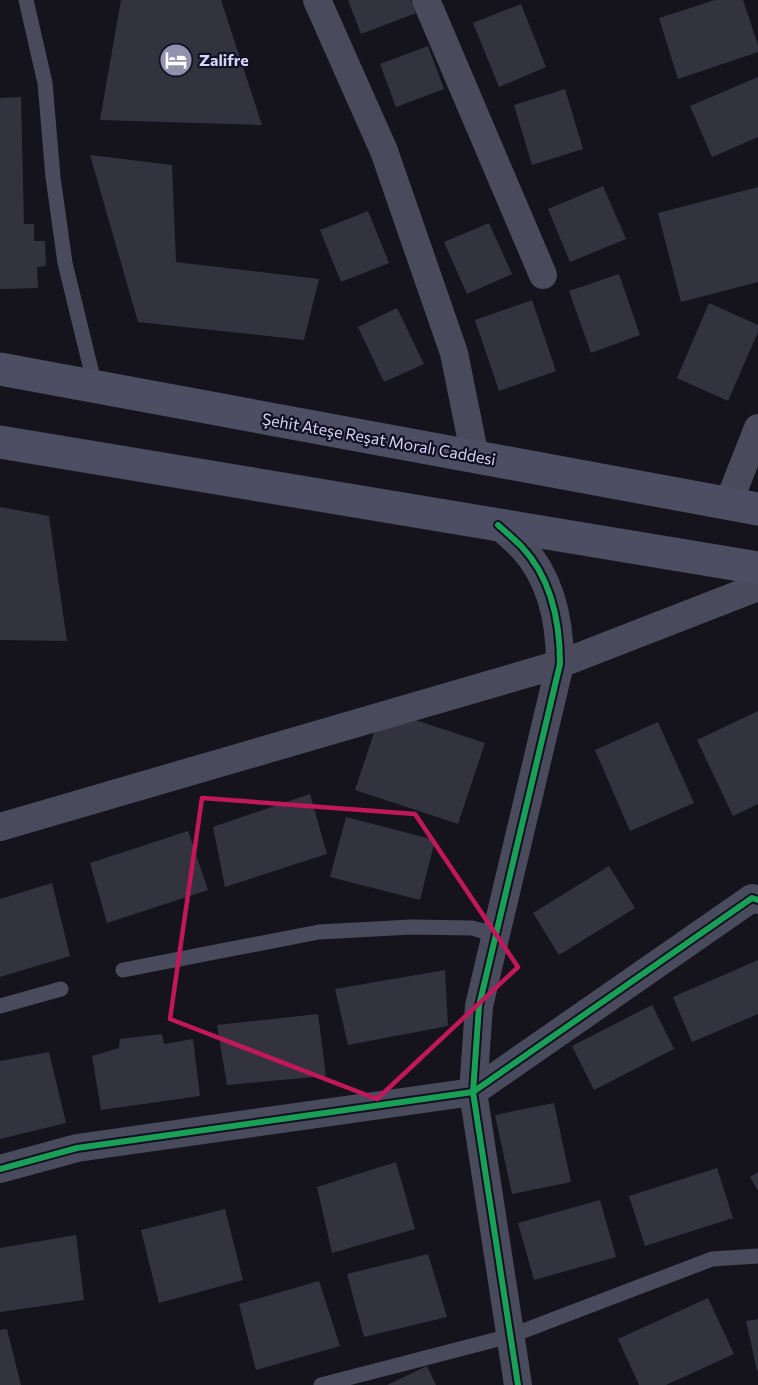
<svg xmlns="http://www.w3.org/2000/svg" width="758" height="1385" font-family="Commissioner,sans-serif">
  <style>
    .building { fill: #33323f }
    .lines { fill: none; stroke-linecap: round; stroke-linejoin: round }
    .service { stroke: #4a4a5d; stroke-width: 15 }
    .minor { stroke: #4a4a5d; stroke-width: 28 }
    .secondary { stroke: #4d4d63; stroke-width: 33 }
    .cycleway-casing { stroke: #121021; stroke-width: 10 }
    .cycleway { stroke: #1a9f57; stroke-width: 6 }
    .marked { fill: none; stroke: #c2185b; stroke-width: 4.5; stroke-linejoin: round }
    .labels { text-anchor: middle; stroke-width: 4.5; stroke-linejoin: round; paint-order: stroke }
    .poi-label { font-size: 16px; font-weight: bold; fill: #d7d4fb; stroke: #121021; text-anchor: start }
    .street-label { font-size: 16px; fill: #d7d4fb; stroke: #121021 }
  </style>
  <rect width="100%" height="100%" fill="#15141d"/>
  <!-- building -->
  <g class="building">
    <polygon points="121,0 221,0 262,125 100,120"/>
    <polygon points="348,0 411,0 416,13 361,34"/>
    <polygon points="715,0 743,0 758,45 758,52 678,79 659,18"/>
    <polygon points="521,4 546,67 499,87 473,23"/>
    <polygon points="428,46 444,89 396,107 380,64"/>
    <polygon points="758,77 758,137 712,157 690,106"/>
    <polygon points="565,89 583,149 532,165 514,105"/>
    <polygon points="21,97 24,224 34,224 34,241 45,241 46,266 37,267 38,288 0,289 0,98"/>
    <polygon points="90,155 172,165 176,262 319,279 304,340 138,322"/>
    <polygon points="603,186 626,239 570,262 548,209"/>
    <polygon points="758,187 758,282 681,302 658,213"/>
    <polygon points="368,211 389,263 341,282 320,230"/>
    <polygon points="489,223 512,274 467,294 444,242"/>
    <polygon points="619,274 640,335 591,353 569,291"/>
    <polygon points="532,300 556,371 499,391 475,320"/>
    <polygon points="709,303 758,325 758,332 728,401 677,378"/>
    <polygon points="397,308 424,364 384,382 358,327"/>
    <polygon points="0,507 49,516 67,641 0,640"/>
    <polygon points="382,709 485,743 458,824 355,790"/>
    <polygon points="758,711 758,804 733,816 697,740"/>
    <polygon points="658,722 694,803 630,831 595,750"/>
    <polygon points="310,794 327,854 225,887 213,827"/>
    <polygon points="346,817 435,840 420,900 330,877"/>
    <polygon points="188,831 208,890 107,923 90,863"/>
    <polygon points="609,866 635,908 559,955 533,913"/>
    <polygon points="52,883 70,956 0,977 0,899"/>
    <polygon points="758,960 758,1014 692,1042 673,997"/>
    <polygon points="445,970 448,1026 348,1045 335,989"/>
    <polygon points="652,1005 674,1049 594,1090 572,1046"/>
    <polygon points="318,1014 326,1076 227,1085 217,1025"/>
    <polygon points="162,1034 164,1044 193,1039 200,1096 101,1110 92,1056 119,1048 120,1039"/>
    <polygon points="49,1052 66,1123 0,1139 0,1061"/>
    <polygon points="554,1103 571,1182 512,1194 495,1115"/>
    <polygon points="396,1162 415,1229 332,1253 317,1187"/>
    <polygon points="717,1168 733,1218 645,1246 629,1196"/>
    <polygon points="758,1172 758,1191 750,1177"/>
    <polygon points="600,1200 616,1257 534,1280 518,1223"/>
    <polygon points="225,1209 243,1280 159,1303 141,1230"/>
    <polygon points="76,1235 84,1300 0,1312 0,1248"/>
    <polygon points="428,1254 447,1317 364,1337 347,1274"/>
    <polygon points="319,1281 340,1346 256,1370 239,1304"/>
    <polygon points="708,1298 734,1354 666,1385 639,1385 618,1339"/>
    <polygon points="758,1319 758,1371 757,1371 746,1321"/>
    <polygon points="7,1329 21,1385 0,1385 0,1330"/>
    <polygon points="427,1366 436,1385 387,1385"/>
  </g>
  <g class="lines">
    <!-- service -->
    <g class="service">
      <polyline points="26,0 45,83 53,177 65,263 95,386"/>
      <polyline points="123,970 319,932 412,927 472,928 496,935"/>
      <polyline points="0,1006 61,989"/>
      <polyline points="321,1385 510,1336 712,1259 758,1256"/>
    </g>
    <!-- minor -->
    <g class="minor">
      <polyline points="317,0 384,151 454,353 475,457"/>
      <polyline points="426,0 543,275"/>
      <polyline points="728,504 758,428"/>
      <path d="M498,525C506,532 514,539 522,547C551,578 560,623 560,664L479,1006L473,1092L518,1385"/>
      <polyline points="0,827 560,664 758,587"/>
      <polyline points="0,1169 77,1148 473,1092 752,898 758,900"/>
    </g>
    <!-- secondary -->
    <g class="secondary">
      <polyline points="0,369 758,509"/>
      <polyline points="0,442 758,568"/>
    </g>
    <defs>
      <g id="cycleway">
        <path d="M498,525C506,532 514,539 522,547C551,578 560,623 560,664L479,1006L473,1092L518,1385"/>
        <polyline points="0,1169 77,1148 473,1092 752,898 758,900"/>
      </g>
    </defs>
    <!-- cycleway casing -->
    <use href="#cycleway" class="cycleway-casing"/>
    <!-- cycleway -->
    <use href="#cycleway" class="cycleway"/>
  </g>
  <!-- marked area -->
  <path class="marked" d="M202,798L415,814L518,967L377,1099L170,1019Z"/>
  <!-- icons -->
  <defs>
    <symbol id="hotel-disc" viewBox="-11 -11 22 22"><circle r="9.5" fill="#9391ad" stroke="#121021"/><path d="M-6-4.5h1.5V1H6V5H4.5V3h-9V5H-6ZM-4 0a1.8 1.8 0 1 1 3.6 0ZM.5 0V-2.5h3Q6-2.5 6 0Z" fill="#fff"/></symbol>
  </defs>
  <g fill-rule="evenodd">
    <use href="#hotel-disc" x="157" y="41" width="38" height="38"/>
  </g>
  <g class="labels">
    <!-- poi labels -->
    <g class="poi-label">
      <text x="199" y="66">Zalifre</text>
    </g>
    <!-- street labels -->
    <g class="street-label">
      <text transform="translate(379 439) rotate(10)" y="6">Şehit Ateşe Reşat Moralı Caddesi</text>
    </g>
  </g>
</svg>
